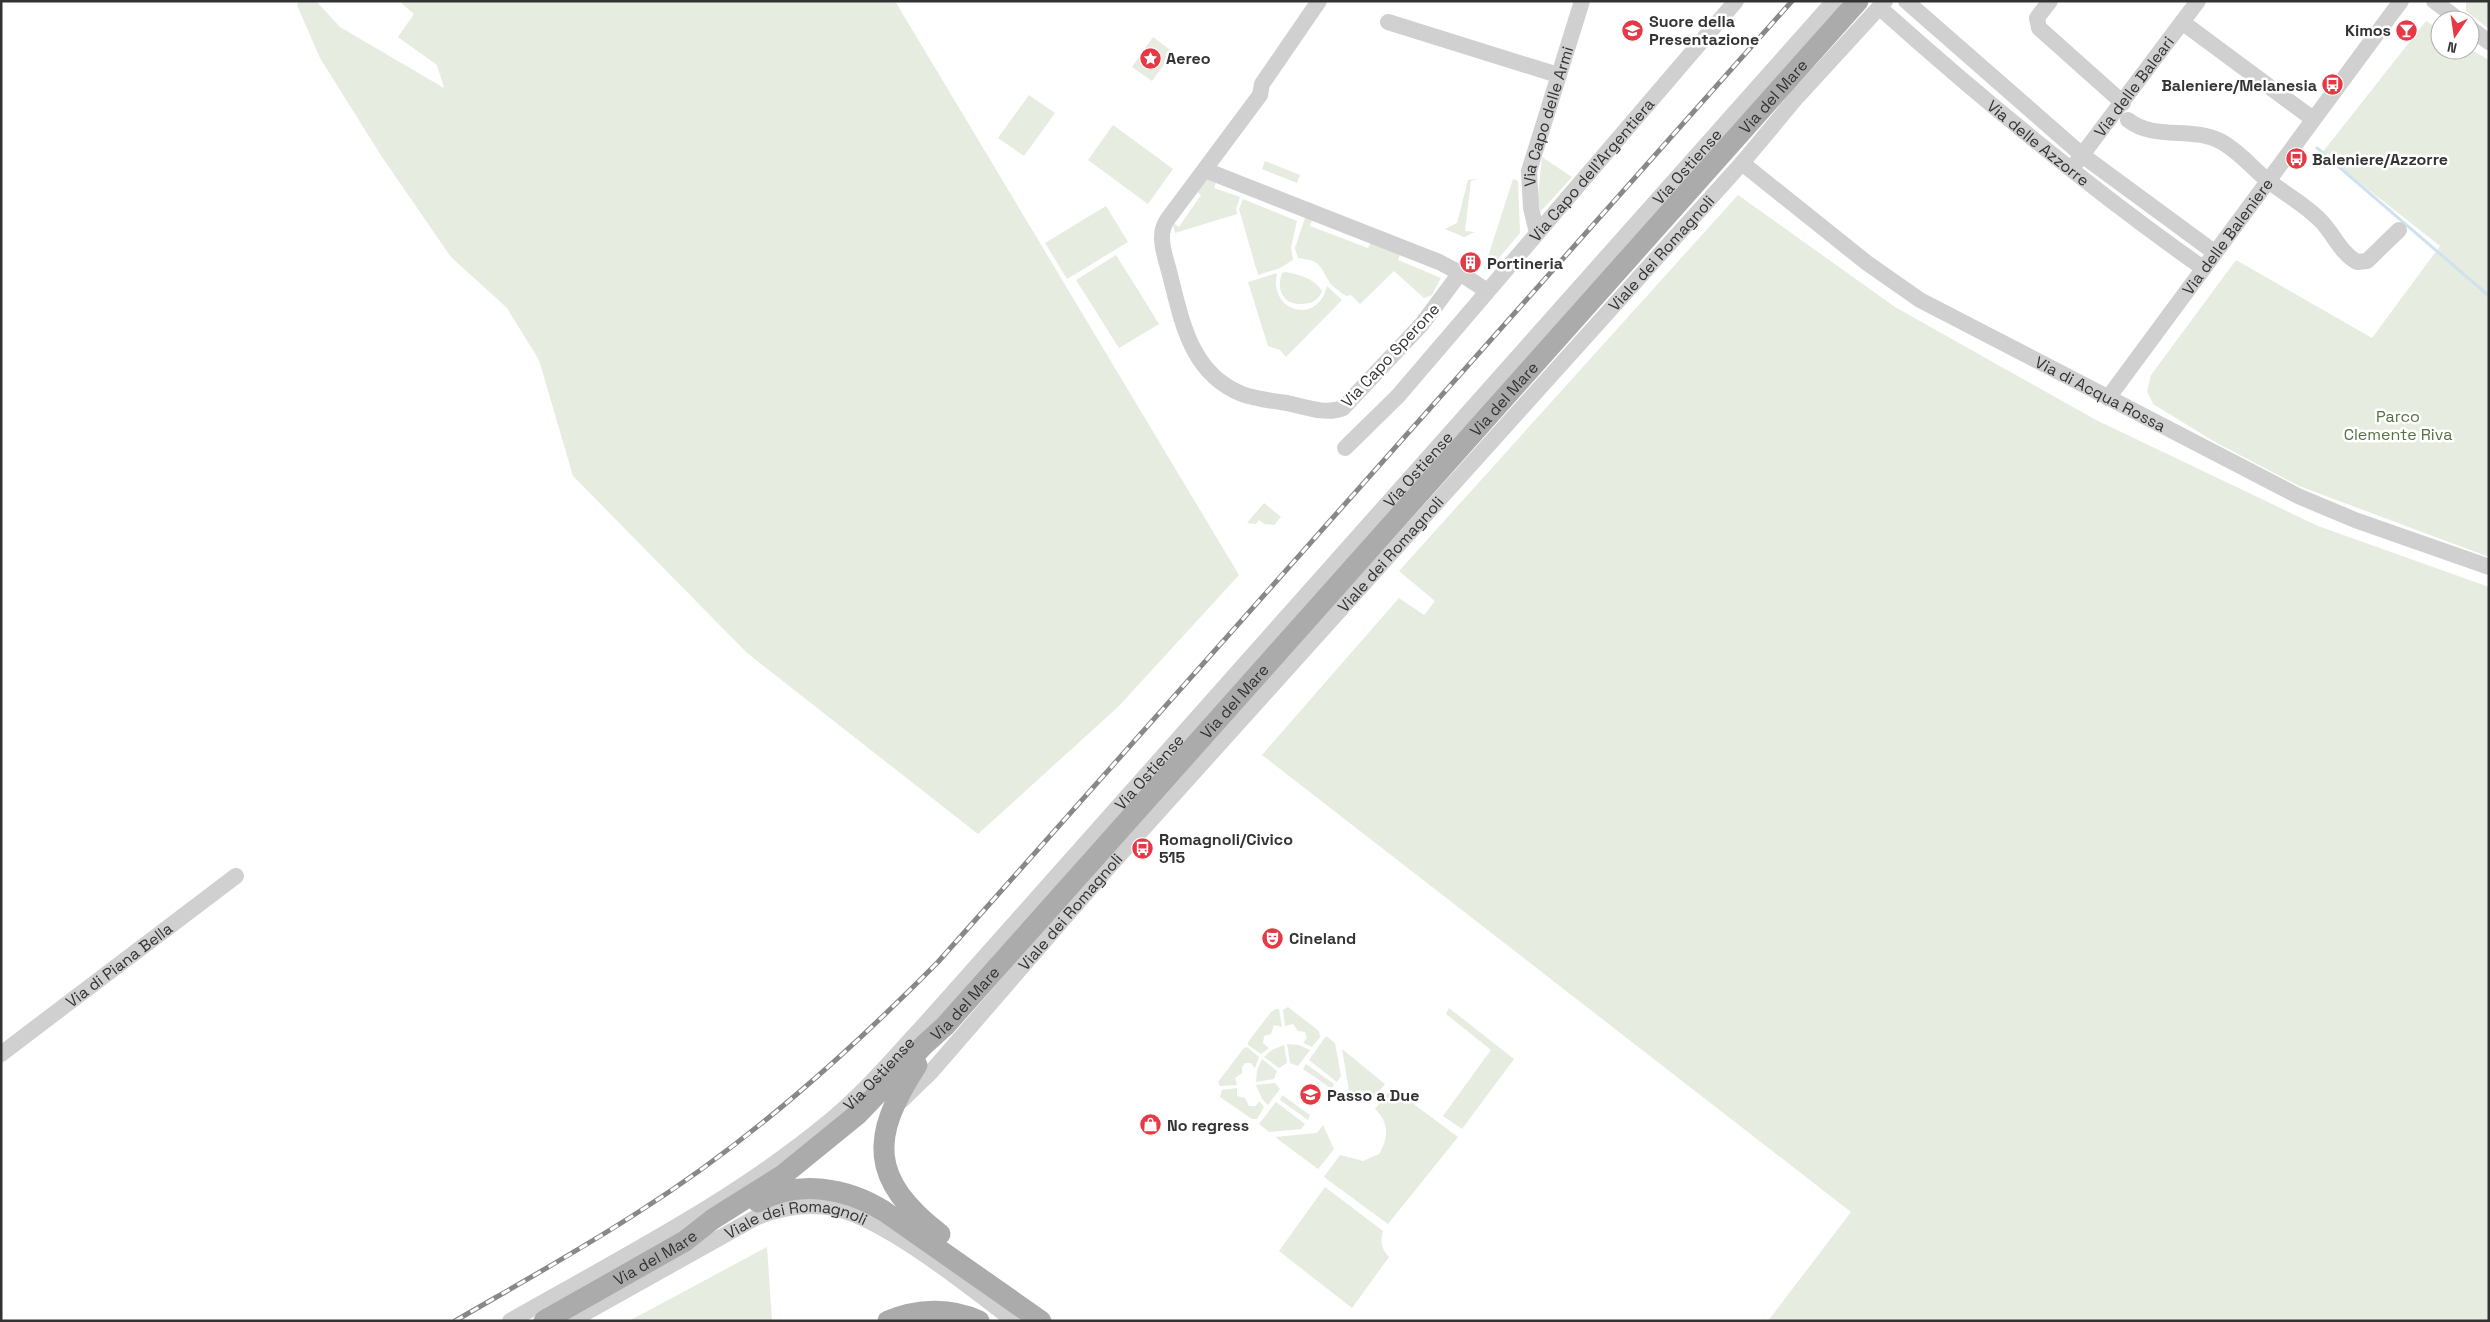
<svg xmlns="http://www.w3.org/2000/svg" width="2490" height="1322" font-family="'Space Grotesk',sans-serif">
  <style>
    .green { fill: #e6ecdf }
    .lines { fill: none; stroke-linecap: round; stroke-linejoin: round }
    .stream { stroke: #cfe2ee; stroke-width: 3 }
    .minor { stroke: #d0d0d0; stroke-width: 16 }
    .major { stroke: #ababab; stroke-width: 21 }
    .rail-casing { stroke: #888; stroke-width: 5 }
    .rail { stroke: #fff; stroke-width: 3; stroke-dasharray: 9; stroke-linecap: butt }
    .labels { text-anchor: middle; stroke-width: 5; stroke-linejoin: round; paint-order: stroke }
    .poi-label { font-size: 16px; font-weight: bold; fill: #333; stroke: #fff; text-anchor: start }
    .street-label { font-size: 16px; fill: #333; stroke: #fff }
    .park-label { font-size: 16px; fill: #56703f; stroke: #fff }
  </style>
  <rect width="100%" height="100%" fill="#fff"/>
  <!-- green -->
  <g class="green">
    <polygon points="299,1 316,1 340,27 444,88 437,65 398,37 414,14 399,1 895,1 1239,575 1118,707 978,834 747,653 573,476 539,360 507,308 451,257 382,157 320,58 297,5"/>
    <polygon points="2466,1 2489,1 2489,29 2466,11"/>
    <polygon points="2426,21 2440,30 2440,50 2470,49 2489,60 2489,557 2299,486 2215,442 2153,404 2147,391 2151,375 2236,260 2372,338 2440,246 2322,153"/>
    <polygon points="1153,37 1173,52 1152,81 1132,67"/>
    <polygon points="1029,95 1055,113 1024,156 998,138"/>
    <polygon points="1113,125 1173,169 1148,204 1088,160"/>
    <polygon points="1542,157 1572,177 1541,211 1537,204"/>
    <polygon points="1265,161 1300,175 1297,183 1262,169"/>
    <polygon points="1208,177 1217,180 1214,188 1240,197 1236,209 1237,214 1175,233 1172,222 1179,227 1201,195 1194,189"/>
    <polygon points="1478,179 1471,181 1465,231 1475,232 1464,237 1445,229 1457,223 1468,180"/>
    <polygon points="1513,179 1518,181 1520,233 1488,271 1484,269"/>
    <polygon points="1738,195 1895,307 2096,420 2318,526 2489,587 2489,1321 1768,1321 1851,1212 1262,755 1399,598 1424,615 1435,601 1399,571"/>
    <polygon points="1243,199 1297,221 1291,247 1293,260 1280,268 1258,275 1239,209"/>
    <polygon points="1106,206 1128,242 1067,279 1045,243"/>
    <path d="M1306,215L1313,218L1310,226L1368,248L1372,241L1401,252L1398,260L1441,278L1432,295L1424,298L1394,271L1360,304L1351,295L1346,296C1341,292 1331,286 1328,280C1319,263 1319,261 1298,258L1295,248Z"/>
    <polygon points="1116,255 1159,324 1119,348 1076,280"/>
    <path d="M1286,272C1298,274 1315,279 1322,291C1317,305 1302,306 1289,302C1279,294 1278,285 1282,273Z"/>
    <path d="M1277,273C1268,312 1318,326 1327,286L1342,300L1286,357L1280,350L1268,346L1248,282Z"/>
    <polygon points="1264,503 1281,517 1274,525 1264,524 1259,520 1256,524 1247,523"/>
    <polygon points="1288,1007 1319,1031 1320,1037 1312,1047 1303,1043 1307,1038 1305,1032 1298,1031 1293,1024 1285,1026 1283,1010"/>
    <polygon points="1449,1008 1514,1059 1462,1129 1443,1116 1491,1050 1446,1014"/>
    <polygon points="1276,1009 1279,1009 1282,1027 1274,1025 1271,1034 1264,1036 1263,1043 1269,1048 1261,1054 1248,1045 1248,1042 1271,1012"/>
    <polygon points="1326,1036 1335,1043 1341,1076 1337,1082 1309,1060"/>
    <polygon points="1287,1044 1299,1045 1310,1050 1298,1066 1290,1063"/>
    <polygon points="1284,1045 1287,1063 1279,1068 1264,1057 1272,1050"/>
    <polygon points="1247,1047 1259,1057 1255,1068 1251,1063 1245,1063 1242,1067 1242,1073 1235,1078 1237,1085 1220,1086 1218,1082 1244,1048"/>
    <polygon points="1342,1049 1385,1084 1369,1104 1351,1100 1342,1102 1349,1091"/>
    <polygon points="1262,1059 1277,1071 1274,1079 1256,1082 1257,1070"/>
    <polygon points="1306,1064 1334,1084 1332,1089 1303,1069"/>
    <polygon points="1275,1083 1280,1089 1268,1105 1262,1099 1256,1085"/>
    <polygon points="1237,1088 1237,1096 1245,1098 1249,1106 1256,1106 1259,1101 1264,1107 1257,1119 1252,1119 1220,1097 1222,1090"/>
    <path d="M1392,1088L1458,1137L1388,1224L1324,1177L1340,1155L1363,1161L1379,1154C1389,1138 1389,1122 1375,1109Z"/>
    <polygon points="1282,1095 1310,1115 1308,1120 1280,1100"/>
    <polygon points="1276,1102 1305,1124 1301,1129 1269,1132 1259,1124"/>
    <polygon points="1323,1125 1334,1149 1318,1169 1275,1137 1317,1133"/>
    <path d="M1325,1187L1383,1231C1380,1242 1381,1248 1389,1257L1352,1308L1279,1251Z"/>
    <polygon points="767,1247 772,1321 629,1321"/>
  </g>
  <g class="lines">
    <!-- stream -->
    <polyline class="stream" points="2317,148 2489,296"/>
    <!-- minor -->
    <g class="minor">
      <polyline points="1906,1 2082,155 2214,252"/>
      <polyline points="2050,1 2037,18 2039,28 2123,103"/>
      <polyline points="2434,1 2459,20"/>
      <path id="s1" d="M1880,8C1984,101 2089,188 2203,268"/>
      <polyline points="1388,22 1558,75"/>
      <polyline points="2182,22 2313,119"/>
      <polyline points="2470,28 2489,42"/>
      <path d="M2128,120C2155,141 2190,126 2220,141C2238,150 2252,168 2267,180C2284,193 2304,204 2319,219C2333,232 2340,253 2357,262L2367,261L2399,230"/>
      <path id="s2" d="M1742,163L1867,263L1920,300L2298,496L2355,520L2489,567"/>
      <path id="s3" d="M2076,163L2198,1"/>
      <path d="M1205,170L1439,262L1460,273L1422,324L1343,408C1326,415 1305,407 1287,403C1272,401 1256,399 1242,394C1191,374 1182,322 1170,275C1166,258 1156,236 1167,220L1260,95L1262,84L1319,1"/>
      <path id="s4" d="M1537,233L1531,208L1529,171L1582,1"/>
      <polyline points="1460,273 1487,291"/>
      <path id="s5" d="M2108,398L2401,1"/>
      <path id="s6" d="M1345,448L1398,396L1736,1"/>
      <path id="s7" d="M1,1054L236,876"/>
      <path id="s8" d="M901,1101L931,1072L1106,870L1742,163L1797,97L1885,1"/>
      <path id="s9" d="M510,1321C620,1258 734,1201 831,1120C865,1092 894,1057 924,1025L1834,1"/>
      <path id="s10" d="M571,1321L755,1218C780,1208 806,1203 833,1208C884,1218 971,1288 1014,1321"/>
    </g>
    <!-- major -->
    <g class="major">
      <path d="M917,1065C870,1137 869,1179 940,1234"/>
      <path d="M758,1202C798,1179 847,1188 884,1211L1041,1321"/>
      <path id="s11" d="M544,1321L685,1241L713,1219L783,1175L858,1114L924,1045L945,1026L1858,1"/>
      <path d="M888,1321C917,1309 950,1307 979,1321"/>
    </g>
    <defs>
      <path id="rail" d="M455,1321C517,1285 580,1250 640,1211C750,1141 847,1054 938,962L1792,1"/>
    </defs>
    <!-- rail casing -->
    <use href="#rail" class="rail-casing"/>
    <!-- rail -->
    <use href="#rail" class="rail"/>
  </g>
  <!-- icons -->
  <defs>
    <symbol id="school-disc" viewBox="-11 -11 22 22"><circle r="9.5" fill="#e63946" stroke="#fff"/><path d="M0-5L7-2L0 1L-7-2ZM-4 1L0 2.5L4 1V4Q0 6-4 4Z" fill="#fff"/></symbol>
    <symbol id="bar-disc" viewBox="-11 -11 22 22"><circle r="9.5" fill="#e63946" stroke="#fff"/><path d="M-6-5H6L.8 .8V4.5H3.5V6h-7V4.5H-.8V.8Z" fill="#fff"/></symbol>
    <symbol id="sight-disc" viewBox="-11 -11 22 22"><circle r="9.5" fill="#e63946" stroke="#fff"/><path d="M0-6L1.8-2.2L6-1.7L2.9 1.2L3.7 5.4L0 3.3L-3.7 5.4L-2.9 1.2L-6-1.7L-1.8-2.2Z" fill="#fff"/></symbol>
    <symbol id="bus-disc" viewBox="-11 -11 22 22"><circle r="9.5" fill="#e63946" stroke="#fff"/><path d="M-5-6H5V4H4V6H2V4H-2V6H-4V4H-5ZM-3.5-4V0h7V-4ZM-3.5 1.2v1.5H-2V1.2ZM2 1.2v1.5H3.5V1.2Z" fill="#fff"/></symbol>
    <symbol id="building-disc" viewBox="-11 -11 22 22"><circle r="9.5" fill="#e63946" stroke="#fff"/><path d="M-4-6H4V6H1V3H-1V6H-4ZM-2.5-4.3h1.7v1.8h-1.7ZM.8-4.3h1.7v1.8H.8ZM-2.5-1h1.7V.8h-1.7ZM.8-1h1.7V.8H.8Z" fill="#fff"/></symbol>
    <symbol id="theatre-disc" viewBox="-11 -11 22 22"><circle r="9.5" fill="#e63946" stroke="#fff"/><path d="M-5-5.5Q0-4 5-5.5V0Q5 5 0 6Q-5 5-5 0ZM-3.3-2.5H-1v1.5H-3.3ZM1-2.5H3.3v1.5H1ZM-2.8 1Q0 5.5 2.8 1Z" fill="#fff"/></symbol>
    <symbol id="shop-disc" viewBox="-11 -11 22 22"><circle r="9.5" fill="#e63946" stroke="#fff"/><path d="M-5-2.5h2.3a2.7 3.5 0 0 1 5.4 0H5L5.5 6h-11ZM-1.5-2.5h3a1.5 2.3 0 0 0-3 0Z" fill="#fff"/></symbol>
  </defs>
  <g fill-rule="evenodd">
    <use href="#school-disc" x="1620" y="18" width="25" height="25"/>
    <use href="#bar-disc" x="2394" y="18" width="25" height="25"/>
    <use href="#sight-disc" x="1138" y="46" width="25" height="25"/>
    <use href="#bus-disc" x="2320" y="72" width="25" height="25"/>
    <use href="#bus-disc" x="2284" y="146" width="25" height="25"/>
    <use href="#building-disc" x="1458" y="250" width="25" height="25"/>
    <use href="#bus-disc" x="1130" y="836" width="25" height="25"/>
    <use href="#theatre-disc" x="1260" y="926" width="25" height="25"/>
    <use href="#school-disc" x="1298" y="1082" width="25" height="25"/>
    <use href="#shop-disc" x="1138" y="1112" width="25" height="25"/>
  </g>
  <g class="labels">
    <!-- poi labels -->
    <g class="poi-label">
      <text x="1649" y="27">Suore della<tspan x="1649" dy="18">Presentazione</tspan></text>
      <text x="2391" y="36" text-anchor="end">Kimos</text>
      <text x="1166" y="64">Aereo</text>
      <text x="2317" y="91" text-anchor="end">Baleniere/Melanesia</text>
      <text x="2312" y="165">Baleniere/Azzorre</text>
      <text x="1487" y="269">Portineria</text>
      <text x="1159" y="845">Romagnoli/Civico<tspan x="1159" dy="18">515</tspan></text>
      <text x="1289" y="944">Cineland</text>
      <text x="1327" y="1101">Passo a Due</text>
      <text x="1167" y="1131">No regress</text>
    </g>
    <!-- street labels -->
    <g class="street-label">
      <text dy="6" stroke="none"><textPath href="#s3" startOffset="96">Via delle Baleari</textPath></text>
      <text dy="6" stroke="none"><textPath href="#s11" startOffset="1746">Via del Mare</textPath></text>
      <text dy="6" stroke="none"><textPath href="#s4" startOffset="120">Via Capo delle Armi</textPath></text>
      <text dy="6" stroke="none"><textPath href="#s1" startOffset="208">Via delle Azzorre</textPath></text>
      <text dy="6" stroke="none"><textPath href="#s9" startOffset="1661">Via Ostiense</textPath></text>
      <text dy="6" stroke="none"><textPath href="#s6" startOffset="372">Via Capo dell'Argentiera</textPath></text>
      <text dy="6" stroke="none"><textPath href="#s5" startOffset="201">Via delle Baleniere</textPath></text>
      <text dy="6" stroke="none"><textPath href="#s8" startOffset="1139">Viale dei Romagnoli</textPath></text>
      <text transform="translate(1390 355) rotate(-47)" y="6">Via Capo Sperone</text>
      <text dy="6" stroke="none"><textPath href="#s2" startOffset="428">Via di Acqua Rossa</textPath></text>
      <text dy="6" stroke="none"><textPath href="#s11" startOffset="1341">Via del Mare</textPath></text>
      <text dy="6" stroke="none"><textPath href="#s9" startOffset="1256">Via Ostiense</textPath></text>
      <text dy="6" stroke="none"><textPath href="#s8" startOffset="734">Viale dei Romagnoli</textPath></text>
      <text dy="6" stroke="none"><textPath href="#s11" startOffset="936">Via del Mare</textPath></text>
      <text dy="6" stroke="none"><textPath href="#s9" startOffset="851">Via Ostiense</textPath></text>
      <text dy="6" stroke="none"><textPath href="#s8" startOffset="254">Viale dei Romagnoli</textPath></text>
      <text dy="6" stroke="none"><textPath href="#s7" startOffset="148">Via di Piana Bella</textPath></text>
      <text dy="6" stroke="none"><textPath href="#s11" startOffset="531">Via del Mare</textPath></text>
      <text dy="6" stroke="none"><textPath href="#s9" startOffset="446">Via Ostiense</textPath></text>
      <text dy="6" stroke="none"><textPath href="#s10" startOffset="252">Viale dei Romagnoli</textPath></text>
      <text dy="6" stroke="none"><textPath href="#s11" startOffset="128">Via del Mare</textPath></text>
    </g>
    <!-- park labels -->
    <g class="park-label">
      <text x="2398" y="422">Parco<tspan x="2398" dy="18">Clemente Riva</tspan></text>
    </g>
  </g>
  <!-- border -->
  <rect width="2490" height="1322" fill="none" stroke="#333333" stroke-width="5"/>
  <!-- north arrow -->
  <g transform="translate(2455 35) rotate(193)"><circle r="24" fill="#ffffff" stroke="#adadad"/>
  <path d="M0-4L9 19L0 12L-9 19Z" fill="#e63946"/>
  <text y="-8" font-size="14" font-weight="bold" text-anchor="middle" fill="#333333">N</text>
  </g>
</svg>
